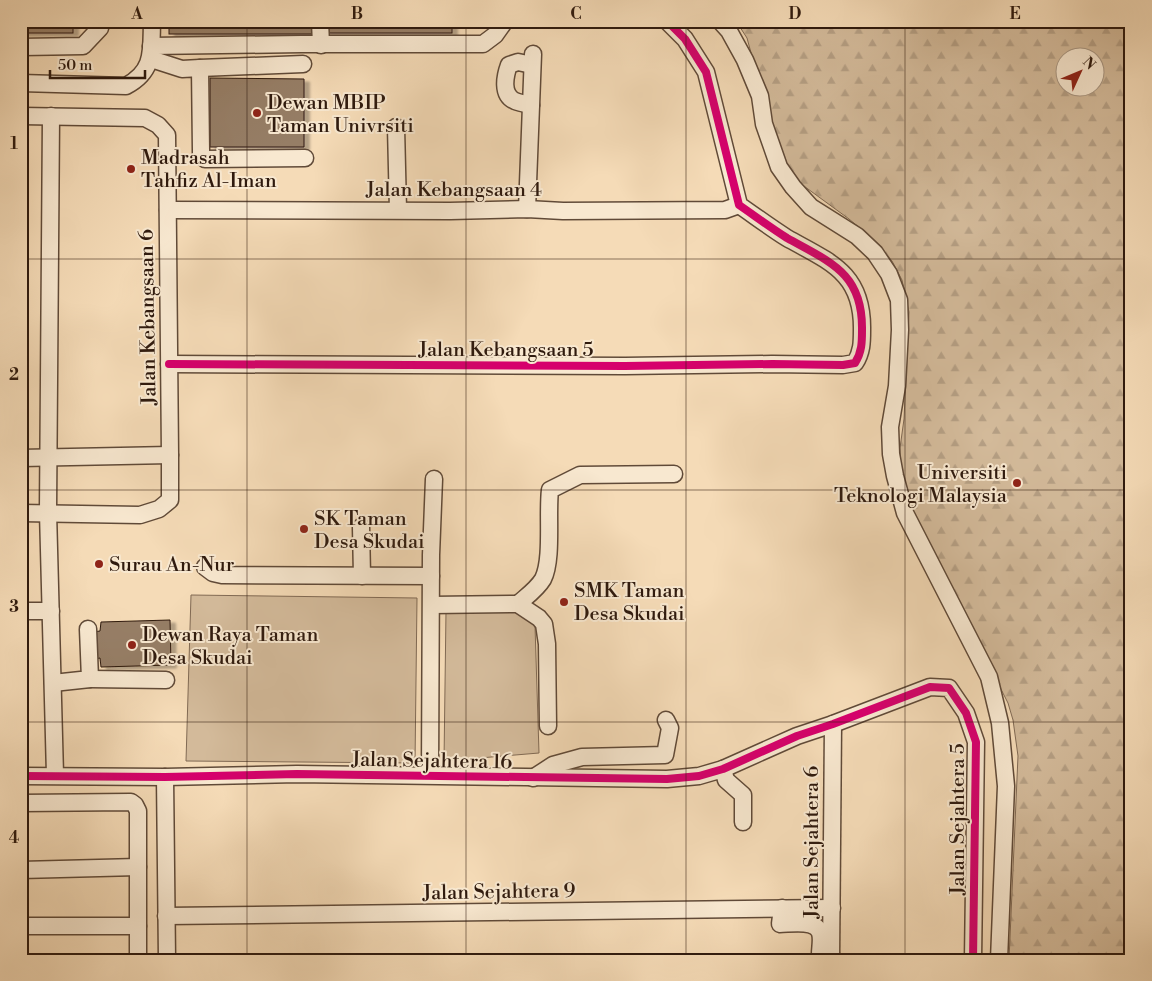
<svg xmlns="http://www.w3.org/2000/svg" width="1152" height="981" font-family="'Libre Bodoni',serif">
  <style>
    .forest { fill: url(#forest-firs); stroke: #816a54; fill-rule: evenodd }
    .garden { fill: #d3ba9a; stroke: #816a54 }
    .building { fill: #967e66; stroke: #2f1a0e; filter: url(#shadow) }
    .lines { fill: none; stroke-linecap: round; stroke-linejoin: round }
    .minor-casing { stroke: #604a38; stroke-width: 19 }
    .minor { stroke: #f8e8d0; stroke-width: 16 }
    .cycleway-casing { stroke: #f8e8d0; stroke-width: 11 }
    .cycleway { stroke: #d6006c; stroke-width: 8 }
    .grid { fill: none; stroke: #2f1a0e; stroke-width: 1; stroke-opacity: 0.55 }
    .poi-dot { fill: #8f2418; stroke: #f8e8d0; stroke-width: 2 }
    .labels { text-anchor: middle; stroke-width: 4; stroke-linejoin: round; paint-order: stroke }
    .poi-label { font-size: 20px; fill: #2f1a0e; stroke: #f8e8d0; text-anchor: start }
    .street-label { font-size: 20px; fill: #2f1a0e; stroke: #f8e8d0 }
    .neatline { fill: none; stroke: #2f1a0e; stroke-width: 2 }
    .grid-label { font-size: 16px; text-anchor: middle; font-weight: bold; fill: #2f1a0e }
  </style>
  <defs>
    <pattern id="forest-firs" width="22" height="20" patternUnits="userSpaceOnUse" patternTransform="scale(1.25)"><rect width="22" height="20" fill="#d3ba9a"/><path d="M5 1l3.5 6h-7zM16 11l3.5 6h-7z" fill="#b59f84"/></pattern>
    <filter id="shadow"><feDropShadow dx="5.5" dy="3" stdDeviation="1" flood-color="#0004"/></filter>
  </defs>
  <rect width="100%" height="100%" fill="#f5dbb7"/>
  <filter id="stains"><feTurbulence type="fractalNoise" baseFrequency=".004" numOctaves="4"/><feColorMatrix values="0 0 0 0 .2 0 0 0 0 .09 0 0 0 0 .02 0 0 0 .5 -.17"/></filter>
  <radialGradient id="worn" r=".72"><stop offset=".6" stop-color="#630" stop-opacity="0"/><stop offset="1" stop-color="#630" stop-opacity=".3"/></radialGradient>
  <!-- forest -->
  <path class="forest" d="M736,21H1131V960H1009L1018,756L1013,720L1008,703L912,514L901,473L900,448L904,419L909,312L902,280L892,261L873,239L849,219L797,181L784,167L763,97L747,38ZM1064,58H1094V88H1064Z"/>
  <!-- garden -->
  <g class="garden">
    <polygon points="191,595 417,598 415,763 186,761"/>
    <polygon points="514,609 535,626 539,753 444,761 446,611"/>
  </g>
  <!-- building -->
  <g class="building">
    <rect x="21" y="21" width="52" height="12"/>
    <rect x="169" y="21" width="145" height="13"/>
    <rect x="324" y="21" width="128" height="12"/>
    <polygon points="210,78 304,79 304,147 210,147"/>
    <polygon points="170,620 171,665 101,667 100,658 95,659 93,632 100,631 101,622"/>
  </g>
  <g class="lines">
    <defs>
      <g id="minor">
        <polyline points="320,21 321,45"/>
        <polyline points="720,21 729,31 745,60 760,96 764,124 779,167 793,187 811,207 857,236 875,253 889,274 899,300 900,330 897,386 890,427 891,454 895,476 905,513 989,677 1000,723 1006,786 999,960"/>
        <polyline points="151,46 302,44 483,44 495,35 505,21"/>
        <polyline points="21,47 83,46 100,28 101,21"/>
        <polyline points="151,59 182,69 200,68 201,151 201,155 205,159 305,158"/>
        <polyline points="200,68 303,64"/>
        <path d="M21,83L126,86C155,71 151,50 152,21"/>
        <path d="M531,105C526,104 520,103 515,101C501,95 505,76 509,65L518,62L532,65"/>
        <polyline points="21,116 145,118 158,125 167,135 170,455 170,500 159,509 140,515 21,513"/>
        <polyline points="51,116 48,512 55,775"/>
        <polyline points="396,127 398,210"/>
        <polyline points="527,209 533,54"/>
        <polyline points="168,210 450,211 527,209 563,211 725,210 739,205"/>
        <path d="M169,364L625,366L772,364L843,365L855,363C862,352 862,342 862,330C863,273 830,262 787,238C771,228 755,216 739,205L706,72L685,39L667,21"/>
        <polyline points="21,458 170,455"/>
        <polyline points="361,527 362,576"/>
        <polyline points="205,567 213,573 222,575 431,576"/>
        <path d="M518,604C527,596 537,589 543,579C553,559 547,514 550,490L580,475L674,474"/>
        <polyline points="432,605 518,604 539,618 544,624 547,644 548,726"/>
        <polyline points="21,611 51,611"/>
        <polyline points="90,679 166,680"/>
        <polyline points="53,683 90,679 88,629"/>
        <polyline points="723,769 726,780 743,795 743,822"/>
        <polyline points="430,775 431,555 434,479"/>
        <polyline points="21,776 165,777 297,774 667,779 699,776 723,769 797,736 833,724 930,687 949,688 966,713 976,742 973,960"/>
        <polyline points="165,777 167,960"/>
        <polyline points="533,778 553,765 582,757 665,755 670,728 666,720"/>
        <polyline points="21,803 131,802 135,805 138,811 138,960"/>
        <polyline points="21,870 138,867"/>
        <path d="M782,908L780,924C791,924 816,919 820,933C822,939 820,948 820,954H831"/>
        <polyline points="166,916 832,908"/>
        <polyline points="21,926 138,926"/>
        <polyline points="831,960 833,724"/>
      </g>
    </defs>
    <!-- minor casing -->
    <use href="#minor" class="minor-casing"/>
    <!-- minor -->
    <use href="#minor" class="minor"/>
    <defs>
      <g id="cycleway">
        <path d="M169,364L625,366L772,364L843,365L855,363C862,352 862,342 862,330C863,273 830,262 787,238C771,228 755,216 739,205L706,72L685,39L667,21"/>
        <polyline points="21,776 165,777 297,774 667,779 699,776 723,769 797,736 833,724 930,687 949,688 966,713 976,742 973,960"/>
      </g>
    </defs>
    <!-- cycleway casing -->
    <use href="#cycleway" class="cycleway-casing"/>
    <!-- cycleway -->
    <use href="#cycleway" class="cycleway"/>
  </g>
  <!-- grid -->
  <path class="grid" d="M247,21V960M466,21V960M686,21V960M905,21V960M21,259H1131M21,490H1131M21,722H1131"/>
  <!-- markers -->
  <g class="poi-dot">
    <circle cx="257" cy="113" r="5"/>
    <circle cx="131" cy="169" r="5"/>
    <circle cx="1017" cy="483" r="5"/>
    <circle cx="304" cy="529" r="5"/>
    <circle cx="99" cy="564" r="5"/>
    <circle cx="564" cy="602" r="5"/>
    <circle cx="132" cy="645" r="5"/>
  </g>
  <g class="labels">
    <!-- poi labels -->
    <g class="poi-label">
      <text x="267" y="109">Dewan MBIP<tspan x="267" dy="23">Taman Univrsiti</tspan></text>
      <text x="141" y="164">Madrasah<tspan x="141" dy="23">Tahfiz Al-Iman</tspan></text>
      <text x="1007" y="479" text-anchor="end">Universiti<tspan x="1007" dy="23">Teknologi Malaysia</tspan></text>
      <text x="314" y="525">SK Taman<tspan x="314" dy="23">Desa Skudai</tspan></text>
      <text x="109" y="571">Surau An-Nur</text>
      <text x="574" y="597">SMK Taman<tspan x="574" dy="23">Desa Skudai</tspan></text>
      <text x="142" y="641">Dewan Raya Taman<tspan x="142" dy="23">Desa Skudai</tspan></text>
    </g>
    <!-- street labels -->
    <g class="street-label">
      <text x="454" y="196">Jalan Kebangsaan 4</text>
      <text transform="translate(147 317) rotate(-91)" y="7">Jalan Kebangsaan 6</text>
      <text x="506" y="356">Jalan Kebangsaan 5</text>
      <text transform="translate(432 760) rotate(1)" y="7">Jalan Sejahtera 16</text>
      <text transform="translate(957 819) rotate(-90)" y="7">Jalan Sejahtera 5</text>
      <text transform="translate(811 842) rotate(-90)" y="7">Jalan Sejahtera 6</text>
      <text transform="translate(499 891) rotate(-1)" y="7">Jalan Sejahtera 9</text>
    </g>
  </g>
  <!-- margin -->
  <rect width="1152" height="981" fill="none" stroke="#f5dbb7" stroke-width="55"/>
  <!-- north arrow -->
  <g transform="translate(1080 72) rotate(46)"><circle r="24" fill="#f8e8d0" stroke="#a89682"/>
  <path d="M0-4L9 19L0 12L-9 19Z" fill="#8f2418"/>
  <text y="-8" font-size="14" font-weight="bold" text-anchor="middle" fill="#2f1a0e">N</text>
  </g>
  <!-- scale -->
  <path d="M50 70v8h95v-8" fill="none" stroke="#2f1a0e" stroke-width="2.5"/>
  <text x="58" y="70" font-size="15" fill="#2f1a0e" stroke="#f8e8d0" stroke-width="4" paint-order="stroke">50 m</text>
  <rect x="28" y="28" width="1096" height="926" class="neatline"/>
  <g class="grid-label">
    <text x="137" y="19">A</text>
    <text x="357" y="19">B</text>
    <text x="576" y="19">C</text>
    <text x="795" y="19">D</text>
    <text x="1015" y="19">E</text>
    <text x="14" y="149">1</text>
    <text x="14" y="380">2</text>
    <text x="14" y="612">3</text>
    <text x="14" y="843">4</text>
  </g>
  <rect width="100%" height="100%" filter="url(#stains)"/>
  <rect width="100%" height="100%" fill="url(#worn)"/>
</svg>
